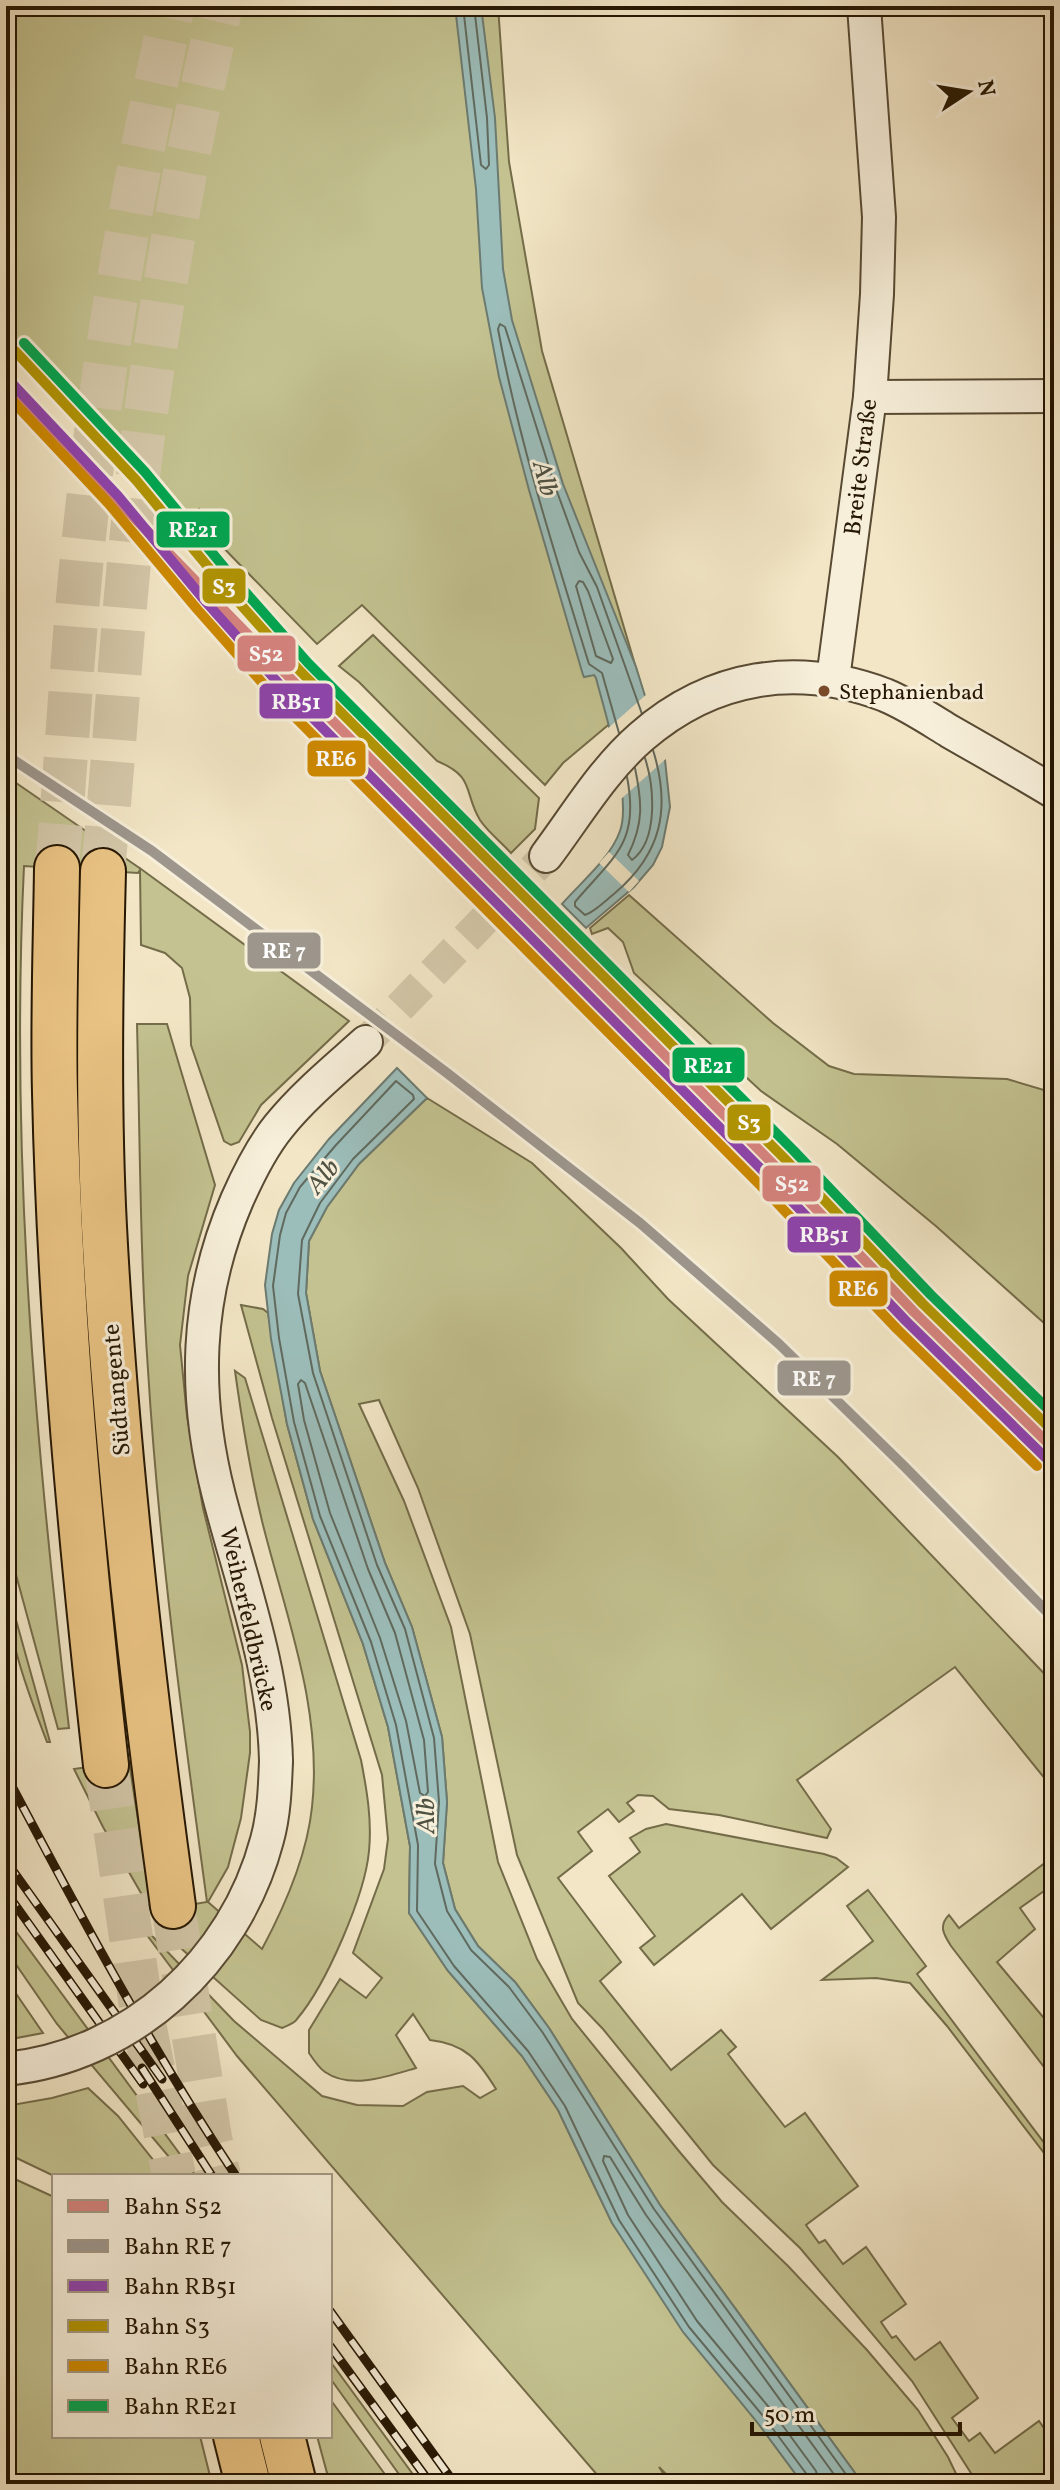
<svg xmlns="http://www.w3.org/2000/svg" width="1060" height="2490" font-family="Vollkorn,serif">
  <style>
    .green { fill: #c3c290; stroke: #746c49; stroke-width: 2 }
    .water { fill: #9cbebb; stroke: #6c7b71; stroke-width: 2 }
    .pier { fill: #f2e6c6 }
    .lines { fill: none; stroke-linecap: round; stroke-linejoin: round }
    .shore { stroke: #606a5e; stroke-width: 2 }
    .minor-tunnel { stroke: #d3c7a9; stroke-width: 32; stroke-dasharray: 32 16; stroke-linecap: butt }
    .highway-tunnel { stroke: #d3c7a9; stroke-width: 44; stroke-dasharray: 44 22; stroke-linecap: butt }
    .minor-casing { stroke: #584a33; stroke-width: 36 }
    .highway-casing { stroke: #251602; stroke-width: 48 }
    .minor { stroke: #f7efda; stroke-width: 32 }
    .highway { stroke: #e9c383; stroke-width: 44 }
    .rail-casing { stroke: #251602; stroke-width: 9 }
    .rail { stroke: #f7efda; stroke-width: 6; stroke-dasharray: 18; stroke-linecap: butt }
    .minor-bridge-casing { stroke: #584a33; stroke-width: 36; stroke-linecap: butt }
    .minor-bridge { stroke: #f7efda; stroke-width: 32 }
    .rail-1-casing { stroke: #f7efda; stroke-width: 16 }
    .rail-2-casing { stroke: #f7efda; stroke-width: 16 }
    .rail-3-casing { stroke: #f7efda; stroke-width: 16 }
    .rail-4-casing { stroke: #f7efda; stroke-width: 16 }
    .rail-5-casing { stroke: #f7efda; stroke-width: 16 }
    .rail-6-casing { stroke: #f7efda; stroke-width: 16 }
    .rail-1 { stroke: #d5837e; stroke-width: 10 }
    .rail-2 { stroke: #9d968d; stroke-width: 10 }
    .rail-3 { stroke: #8e44ad; stroke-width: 10 }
    .rail-4 { stroke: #b19403; stroke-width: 10 }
    .rail-5 { stroke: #cd8900; stroke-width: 10 }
    .rail-6 { stroke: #00a651; stroke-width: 10 }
    .bus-dot { fill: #7a4b2a; stroke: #f7efda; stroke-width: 3 }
    .labels { text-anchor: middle; stroke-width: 6; stroke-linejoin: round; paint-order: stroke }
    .bus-label { font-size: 22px; fill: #251602; stroke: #f7efda; text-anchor: start }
    .street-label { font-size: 24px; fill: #251602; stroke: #f7efda }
    .water-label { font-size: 26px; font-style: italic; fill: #4f5143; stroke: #f7efda }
    .line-badge { stroke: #f7efda; stroke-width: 3 }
    .badge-label { font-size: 22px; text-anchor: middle; font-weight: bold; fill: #fff }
  </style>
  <rect width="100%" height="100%" fill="#f2e6c6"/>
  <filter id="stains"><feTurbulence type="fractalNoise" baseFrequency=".0025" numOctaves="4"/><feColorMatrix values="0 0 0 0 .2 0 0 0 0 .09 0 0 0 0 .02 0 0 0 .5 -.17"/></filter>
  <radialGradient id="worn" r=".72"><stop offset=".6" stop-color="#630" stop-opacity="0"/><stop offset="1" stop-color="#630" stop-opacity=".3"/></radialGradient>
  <!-- green -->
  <g class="green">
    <polygon points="6,6 498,6 509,162 542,351 644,695 563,763 545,785 362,605 317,644 213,537 213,525 199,509 191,517 39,365 6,338"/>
    <path d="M373,635L539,798L535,829L511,853C501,842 488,832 480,820C463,792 476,777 437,761L359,682L339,666Z"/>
    <path d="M6,776L141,869L349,1021L261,1105L239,1142L231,1145L224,1141L191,1045L190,998L182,968L165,953L141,945L140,870L138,873L24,866C10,1155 35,1442 69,1728L58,1729L6,1538Z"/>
    <polygon points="629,895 773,1023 829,1066 854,1074 1007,1079 1054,1093 1054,1332 937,1227 837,1144 761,1091 634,973 623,942 608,928 592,934 590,928"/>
    <path d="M137,1024H167L215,1185L188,1276L180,1345L187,1416L203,1508L242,1665L250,1732V1753L241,1818L228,1867L208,1902L262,1949C285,1906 307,1856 312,1807C323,1708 285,1614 262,1521C250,1471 242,1421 235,1371L245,1378L361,1760C367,1791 372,1820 369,1851C365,1895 326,1985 297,2019C294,2024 288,2025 282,2028L261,2020L164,1933L103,1827L74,1769L129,1761L152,1911L207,1902C183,1725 159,1549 148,1370C140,1255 140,1139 137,1024Z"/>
    <polygon points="427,1098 532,1163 621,1248 668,1299 838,1457 1054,1684 1054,1790 955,1667 797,1780 831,1829 827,1838 719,1815 669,1809 653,1796 638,1795 627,1803 634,1811 619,1822 608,1809 578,1832 592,1851 558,1878 621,1962 600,1981 671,2070 721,2030 736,2047 728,2054 785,2127 805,2113 858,2186 806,2225 819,2243 825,2240 843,2264 866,2247 906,2304 881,2322 892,2338 896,2336 915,2360 940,2342 978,2398 952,2418 969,2441 980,2433 995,2453 1039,2421 1054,2443 1054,2484 978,2484 912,2381 800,2248 713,2165 603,2029 578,2003 517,1855 470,1634 418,1488 379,1400 359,1404 404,1501 451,1627 498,1862 537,1959 572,2019 678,2150 722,2202 788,2266 867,2350 918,2410 948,2457 961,2484 863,2484 660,2205 549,2028 515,1982 478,1946 455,1909 443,1863 447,1802 442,1737 412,1627 385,1563 320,1371 306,1293 309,1241 327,1207 359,1164"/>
    <path d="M241,1305L263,1309L268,1313L287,1424L313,1519L363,1644L388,1727L410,1846L409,1913L448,1971L522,2056L558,2110L612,2223L803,2484H676L659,2467L670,2484H605L237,2056L132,1915L234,2021L322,2096L357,2105L403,2106L427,2092L463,2086L480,2098L496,2089C478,2060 466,2044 430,2040L413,2014L396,2035L416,2068C389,2076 351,2090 325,2072C319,2068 313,2059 309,2053V2030L340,1979L366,1998L382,1978L353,1953L384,1869L388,1839L382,1775L272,1418Z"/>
    <path d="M6,1584L50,1742H47C29,1695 6,1635 6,1584Z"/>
    <polygon points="666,1824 824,1854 836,1858 848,1867 771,1929 742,1894 654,1965 640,1948 655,1936 609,1876 640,1852 630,1838 646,1829"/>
    <path d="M1054,1856V1884L1020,1908L1035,1929L997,1962L1054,2030V2080L951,1946C944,1935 938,1926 949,1915L959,1928Z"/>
    <polygon points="868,1890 926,1966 917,1974 1054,2156 1054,2166 947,2026 910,1983 876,1978 822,1980 873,1941 847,1906"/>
    <polygon points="6,1918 196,2176 185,2176 57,2024 6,1950"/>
    <polygon points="6,1979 43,2033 6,2040"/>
    <polygon points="88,2088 118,2116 166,2176 54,2176 6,2153 6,2106 52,2098"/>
    <polygon points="6,2175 54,2197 54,2436 200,2436 212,2484 6,2484"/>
    <polygon points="330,2361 420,2484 406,2484 330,2378"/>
    <polygon points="330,2399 392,2484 330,2484 317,2436 330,2436"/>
  </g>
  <!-- water -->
  <g class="water">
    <path d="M455,6H481L495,118L503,269L512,320L563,484L636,667L665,760L670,807L662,847L653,865L634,887L586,928L562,904C581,882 610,859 620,831C632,798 605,713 596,678L594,675L584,677L583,675L529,490L499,377L482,288L476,189Z"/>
    <polygon points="397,1068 427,1098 359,1164 327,1207 309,1241 306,1293 320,1371 385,1563 412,1627 442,1737 447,1802 443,1863 455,1909 478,1946 515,1982 549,2028 660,2205 863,2484 803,2484 757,2422 683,2332 612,2223 558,2110 522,2056 448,1971 409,1913 410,1846 388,1727 363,1644 313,1519 287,1424 271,1339 265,1285 272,1234 279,1210 294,1183 329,1139"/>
  </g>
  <!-- pier -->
  <g class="pier">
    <polygon points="648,693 668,757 621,799 606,730"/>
    <polygon points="609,852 639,881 629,892 599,863"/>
  </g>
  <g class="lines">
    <!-- shore -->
    <g class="shore">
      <polyline points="463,6 481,165 486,169 489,165 487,118 474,6"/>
      <polygon points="579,581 583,582 588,591 613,659 611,663 596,656 576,586"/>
      <path d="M619,733L602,673L589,664C555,554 519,442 498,329L500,324L505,327L555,486L579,552L597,587L642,714"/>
      <path d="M635,768C642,802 644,823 628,855L632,860C659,840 654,786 645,758"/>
      <path d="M627,777C640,843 614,856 575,902V906L585,915C596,911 606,900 615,893C662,853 671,808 653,750"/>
      <polygon points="301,1380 305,1383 368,1569 395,1633 424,1740 428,1792 425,1796 420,1793 406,1721 380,1638 330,1513 304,1420 298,1384"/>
      <polyline points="809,2484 808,2476 764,2417 689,2327 619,2220 565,2106 528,2051 454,1966 417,1911 418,1845 396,1725 371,1642 320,1516 294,1422 279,1338 273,1286 280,1235 286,1213 300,1187 336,1145 396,1081 413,1095 414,1099 353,1159 320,1203 302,1240 298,1294 313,1373 377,1565 405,1629 434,1738 439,1802 435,1864 447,1911 471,1950 509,1987 543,2033 654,2209 853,2484"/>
      <polyline points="819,2484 816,2471 772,2411 697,2321 628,2215 603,2161 604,2156 610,2157 646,2215 841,2484"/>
    </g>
    <!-- minor-tunnel -->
    <polyline class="minor-tunnel" points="366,1042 546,856"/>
    <!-- highway-tunnel -->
    <g class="highway-tunnel">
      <path d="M57,868C66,768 71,667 81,567C99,378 131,191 173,6"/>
      <path d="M103,871C117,726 124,580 143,436C162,292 187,147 221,6"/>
      <polyline points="106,1765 142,2013 174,2176"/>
      <polyline points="173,1906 210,2138 219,2176"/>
    </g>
    <defs>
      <g id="minor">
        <polyline points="870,397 1054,396"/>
        <polyline points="833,679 870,397 877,294 879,217 864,6"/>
        <path d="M546,856C576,816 603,770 641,737C712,675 797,662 885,695C907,704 928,718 949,731C984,751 1019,771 1054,792"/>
        <path d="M276,1761C274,1669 242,1584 219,1496C193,1394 195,1297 237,1200C248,1175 261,1148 279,1126C304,1095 336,1069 366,1042"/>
      </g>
      <g id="highway">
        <path d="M57,868C56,943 53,1018 55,1093C60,1318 81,1541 106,1765"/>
        <path d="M103,871C100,990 98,1109 104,1227C116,1455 142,1681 173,1906"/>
        <polyline points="236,2436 248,2484"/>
        <polyline points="282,2436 294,2484"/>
      </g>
    </defs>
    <!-- minor casing -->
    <use href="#minor" class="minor-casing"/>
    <!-- highway casing -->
    <use href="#highway" class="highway-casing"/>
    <!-- minor -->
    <use href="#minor" class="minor"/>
    <!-- highway -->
    <use href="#highway" class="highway"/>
    <defs>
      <g id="rail">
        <path d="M6,1775C78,1911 150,2047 236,2176"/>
        <polyline points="6,1861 162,2079"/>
        <polyline points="6,1892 143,2084"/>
        <polyline points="142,2068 212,2176"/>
        <polyline points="330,2311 455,2484"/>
        <polyline points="330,2346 431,2484"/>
      </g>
    </defs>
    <!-- rail casing -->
    <use href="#rail" class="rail-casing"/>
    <!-- rail -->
    <use href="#rail" class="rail"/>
    <defs>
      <path id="minor-bridge" d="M6,2069C132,2056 235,1961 267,1840C274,1815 275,1788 276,1761"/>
    </defs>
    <!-- minor-bridge casing -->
    <use href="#minor-bridge" class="minor-bridge-casing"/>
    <!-- minor-bridge -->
    <use href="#minor-bridge" class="minor-bridge"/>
    <defs>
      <polyline id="rail-1" points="6,386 291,679 777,1168 914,1312 1054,1449"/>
      <polyline id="rail-2" points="6,755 152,851 447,1073 640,1223 779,1344 904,1466 1054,1619"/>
      <polyline id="rail-3" points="6,377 118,496 206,602 282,687 768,1176 906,1321 1046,1458"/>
      <polyline id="rail-4" points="15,351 136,480 224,586 300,671 786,1160 923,1304 1054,1432"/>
      <polyline id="rail-5" points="6,394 109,504 197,609 274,696 760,1185 897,1329 1037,1466"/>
      <polyline id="rail-6" points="24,343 145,472 233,578 308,663 794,1151 931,1295 1054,1415"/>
    </defs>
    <!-- rail-1 casing -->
    <use href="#rail-1" class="rail-1-casing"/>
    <!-- rail-2 casing -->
    <use href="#rail-2" class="rail-2-casing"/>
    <!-- rail-3 casing -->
    <use href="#rail-3" class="rail-3-casing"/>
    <!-- rail-4 casing -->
    <use href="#rail-4" class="rail-4-casing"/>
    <!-- rail-5 casing -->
    <use href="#rail-5" class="rail-5-casing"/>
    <!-- rail-6 casing -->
    <use href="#rail-6" class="rail-6-casing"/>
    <!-- rail-1 -->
    <use href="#rail-1" class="rail-1"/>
    <!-- rail-2 -->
    <use href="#rail-2" class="rail-2"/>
    <!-- rail-3 -->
    <use href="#rail-3" class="rail-3"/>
    <!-- rail-4 -->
    <use href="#rail-4" class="rail-4"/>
    <!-- rail-5 -->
    <use href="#rail-5" class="rail-5"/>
    <!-- rail-6 -->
    <use href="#rail-6" class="rail-6"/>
  </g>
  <!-- markers -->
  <circle class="bus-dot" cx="824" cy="691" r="7"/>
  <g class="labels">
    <!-- bus labels -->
    <g class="bus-label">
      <text x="839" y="699">Stephanienbad</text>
    </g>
    <!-- street labels -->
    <g class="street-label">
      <text transform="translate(860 467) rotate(-83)" y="8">Breite Straße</text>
      <text transform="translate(116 1390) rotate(-95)" y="8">Südtangente</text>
      <text transform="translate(249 1619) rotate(77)" y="8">Weiherfeldbrücke</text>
    </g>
    <!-- water labels -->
    <g class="water-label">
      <text transform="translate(546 478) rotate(75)" y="9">Alb</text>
      <text transform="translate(322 1176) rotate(-51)" y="9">Alb</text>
      <text transform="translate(425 1816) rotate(-91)" y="9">Alb</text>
    </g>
  </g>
  <g class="line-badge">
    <rect x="155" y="510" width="76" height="39" rx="8" fill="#00a651"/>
    <rect x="201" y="567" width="46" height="38" rx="8" fill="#b19403"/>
    <rect x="236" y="634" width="61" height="39" rx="8" fill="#d5837e"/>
    <rect x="258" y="682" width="76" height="38" rx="8" fill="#8e44ad"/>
    <rect x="306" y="739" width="61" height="39" rx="8" fill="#cd8900"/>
    <rect x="246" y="931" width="76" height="39" rx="8" fill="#9d968d"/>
    <rect x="671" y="1046" width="75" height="38" rx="8" fill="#00a651"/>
    <rect x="726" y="1103" width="46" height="39" rx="8" fill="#b19403"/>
    <rect x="761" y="1164" width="61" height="39" rx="8" fill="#d5837e"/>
    <rect x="786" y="1215" width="76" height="39" rx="8" fill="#8e44ad"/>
    <rect x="828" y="1269" width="61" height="39" rx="8" fill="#cd8900"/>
    <rect x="776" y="1359" width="76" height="38" rx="8" fill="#9d968d"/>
  </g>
  <g class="badge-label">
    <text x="193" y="537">RE21</text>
    <text x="224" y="594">S3</text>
    <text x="266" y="661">S52</text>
    <text x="296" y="709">RB51</text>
    <text x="336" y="766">RE6</text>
    <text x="284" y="958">RE 7</text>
    <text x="708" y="1073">RE21</text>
    <text x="749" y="1130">S3</text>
    <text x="792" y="1191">S52</text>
    <text x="824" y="1242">RB51</text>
    <text x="858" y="1296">RE6</text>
    <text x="814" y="1386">RE 7</text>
  </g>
  <!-- margin -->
  <rect width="1060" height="2490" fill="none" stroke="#f2e6c6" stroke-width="32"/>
  <rect x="8" y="8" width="1044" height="2474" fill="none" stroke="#251602" stroke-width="4"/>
  <rect x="16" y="16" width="1028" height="2458" fill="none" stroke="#251602" stroke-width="2"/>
  <!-- legend -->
  <rect x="52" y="2174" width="280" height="264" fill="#f7efda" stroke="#a39884" stroke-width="2"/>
  <rect x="68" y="2200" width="40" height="12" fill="#d5837e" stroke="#a39884" stroke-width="2"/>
  <text x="124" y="2214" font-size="24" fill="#251602">Bahn S52</text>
  <rect x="68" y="2240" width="40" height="12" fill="#9d968d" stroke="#a39884" stroke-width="2"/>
  <text x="124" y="2254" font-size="24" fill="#251602">Bahn RE 7</text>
  <rect x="68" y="2280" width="40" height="12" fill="#8e44ad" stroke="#a39884" stroke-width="2"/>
  <text x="124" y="2294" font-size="24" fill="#251602">Bahn RB51</text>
  <rect x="68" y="2320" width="40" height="12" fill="#b19403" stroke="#a39884" stroke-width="2"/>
  <text x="124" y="2334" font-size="24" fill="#251602">Bahn S3</text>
  <rect x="68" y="2360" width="40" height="12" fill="#cd8900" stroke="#a39884" stroke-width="2"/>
  <text x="124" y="2374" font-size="24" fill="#251602">Bahn RE6</text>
  <rect x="68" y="2400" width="40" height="12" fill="#00a651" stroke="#a39884" stroke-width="2"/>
  <text x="124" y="2414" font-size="24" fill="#251602">Bahn RE21</text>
  <!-- north arrow -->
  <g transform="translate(968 92) rotate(78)" stroke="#f7efda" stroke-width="6" paint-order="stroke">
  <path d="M0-6L14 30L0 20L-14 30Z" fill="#251602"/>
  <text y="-12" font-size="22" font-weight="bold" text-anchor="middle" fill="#251602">N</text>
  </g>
  <!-- scale -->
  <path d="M752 2422v12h208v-12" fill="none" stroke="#251602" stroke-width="4"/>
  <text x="764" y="2422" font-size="24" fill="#251602" stroke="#f7efda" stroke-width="6" paint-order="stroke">50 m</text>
  <rect width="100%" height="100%" filter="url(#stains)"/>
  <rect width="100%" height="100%" fill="url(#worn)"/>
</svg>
